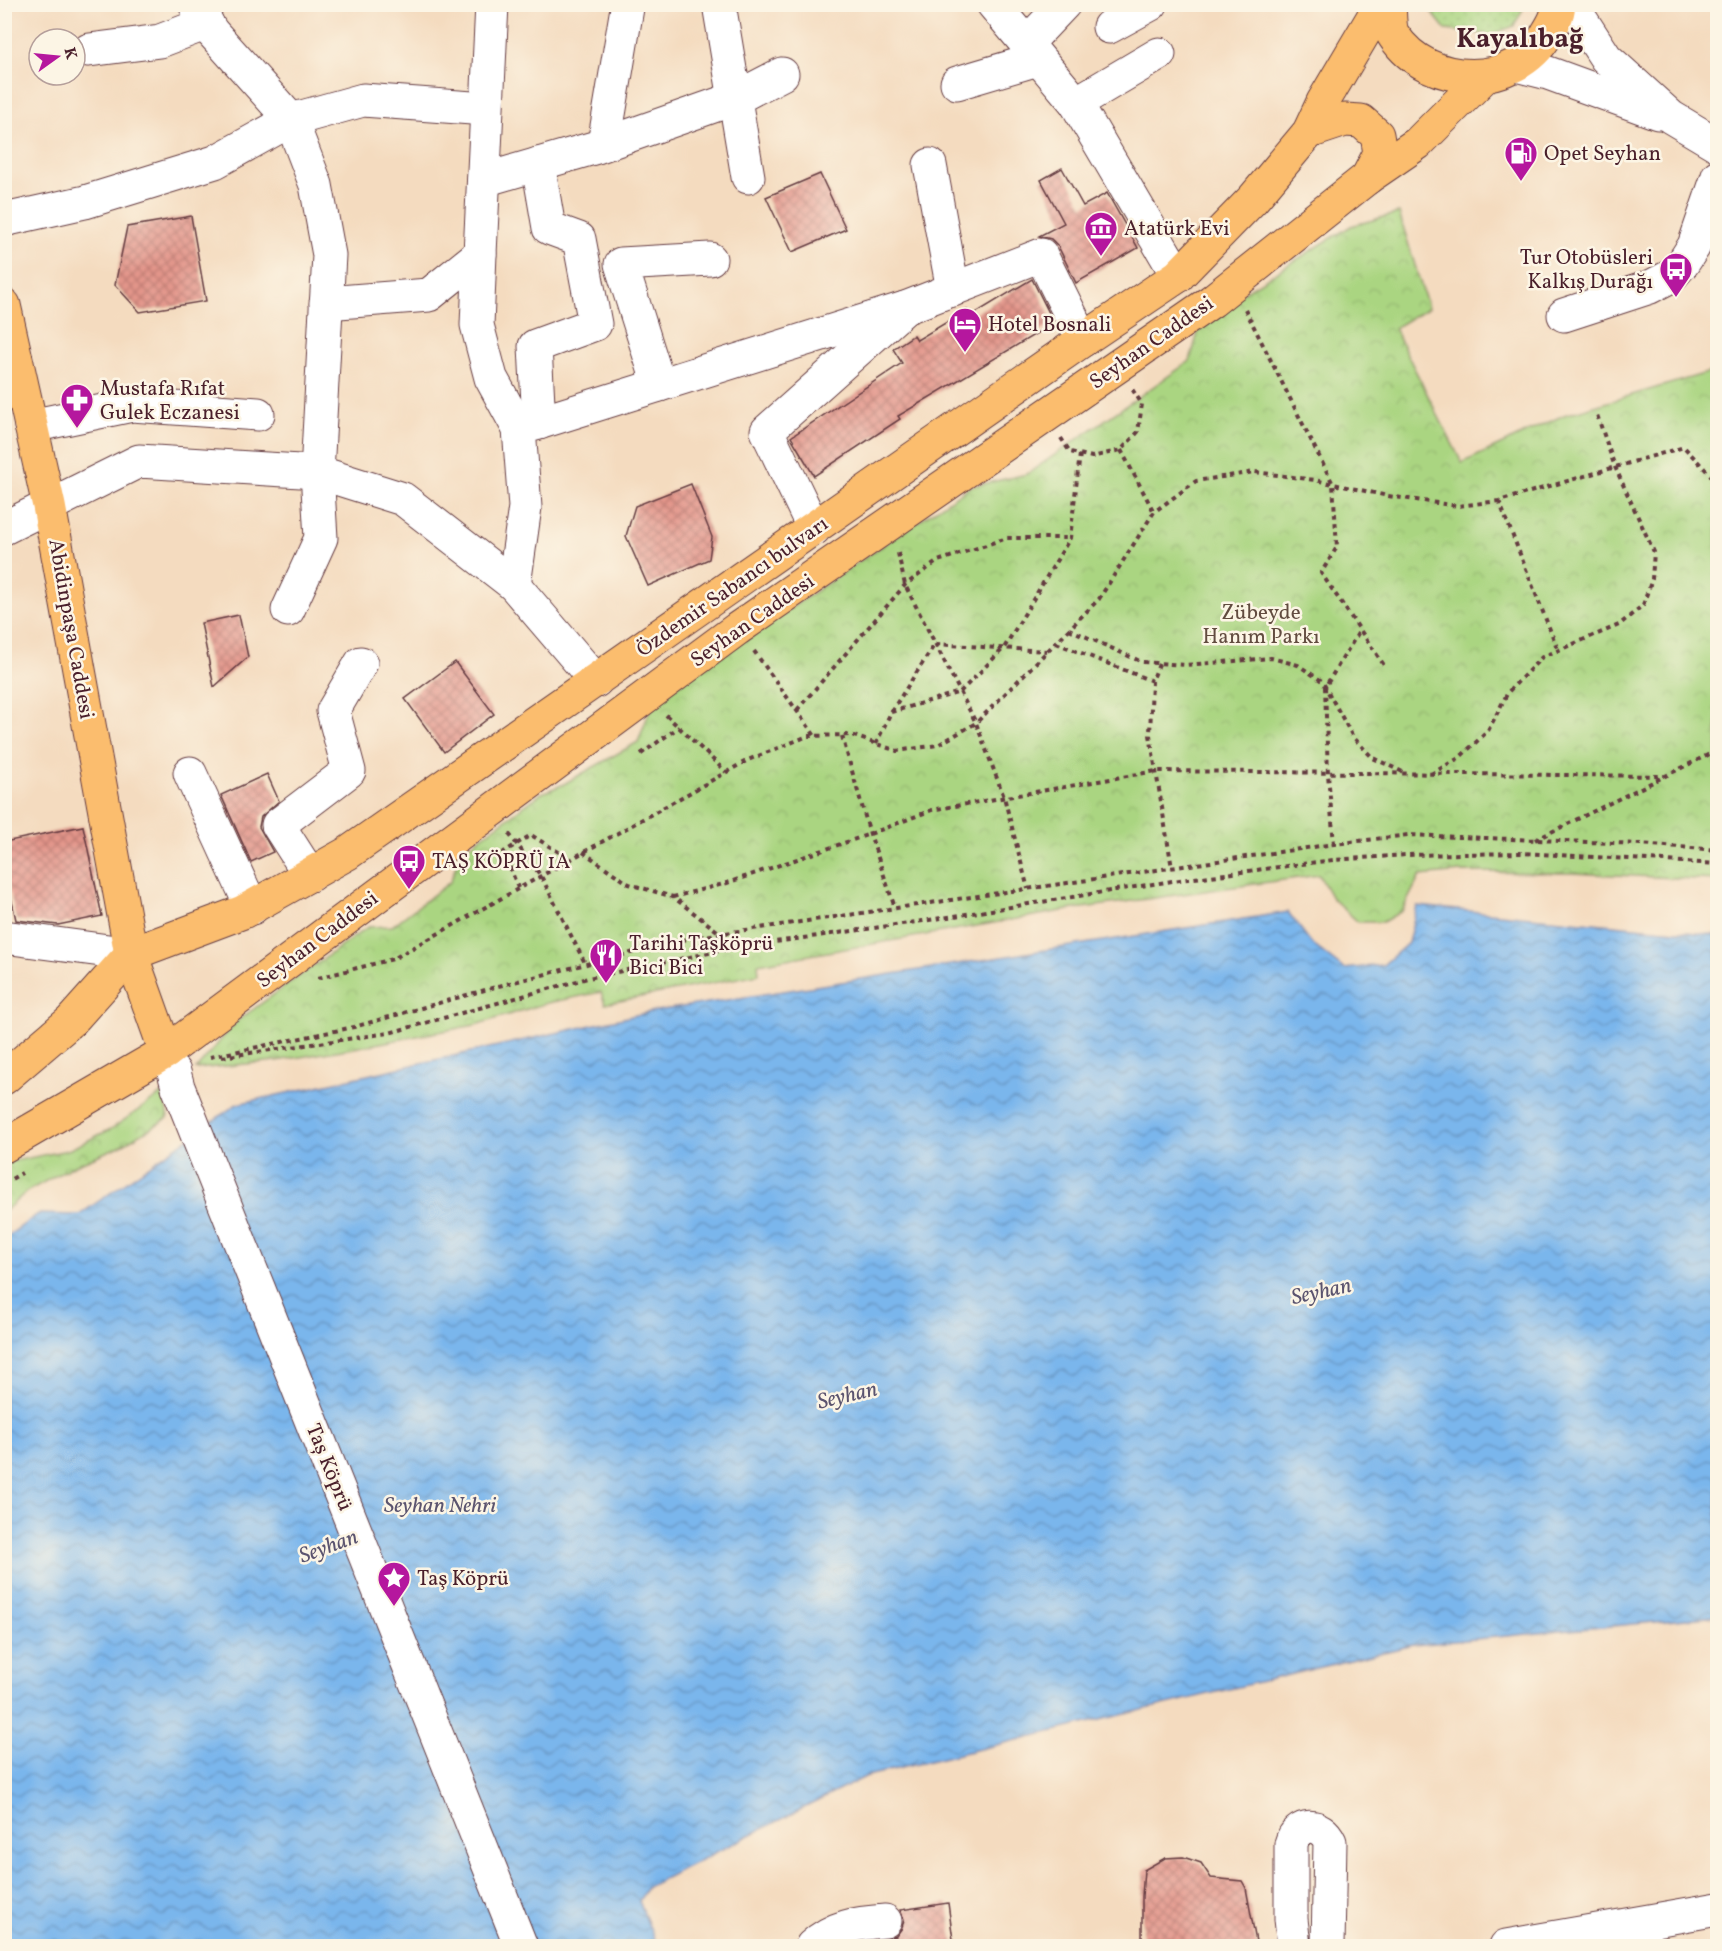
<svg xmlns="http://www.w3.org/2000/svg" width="1722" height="1951" font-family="Vollkorn,serif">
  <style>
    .grass { fill: url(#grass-dots); stroke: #7a7a56; stroke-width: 1.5 }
    .park { fill: url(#park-crowns); stroke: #7a7a56; stroke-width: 1.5 }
    .water { fill: url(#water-waves); stroke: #626a8c; stroke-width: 1.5 }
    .building { fill: url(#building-cross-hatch) }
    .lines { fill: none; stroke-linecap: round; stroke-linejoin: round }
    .minor-casing { stroke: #643b41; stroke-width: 35 }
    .major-casing { stroke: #643b41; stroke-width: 35 }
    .path { stroke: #643b41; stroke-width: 4; stroke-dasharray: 4.5 4.5; stroke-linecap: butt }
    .minor { stroke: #fff; stroke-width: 33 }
    .major { stroke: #fbbd6e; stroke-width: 33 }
    .labels { text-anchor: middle; stroke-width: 5; stroke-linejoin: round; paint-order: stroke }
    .poi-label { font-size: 21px; fill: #4a1f2b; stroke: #fcf5e5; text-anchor: start }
    .street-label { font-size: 21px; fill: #4a1f2b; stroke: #fcf5e5 }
    .park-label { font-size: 21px; fill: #624c40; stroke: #fcf5e5 }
    .water-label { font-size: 22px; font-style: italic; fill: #5b546f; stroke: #fcf5e5 }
    .district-label { font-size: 27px; font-weight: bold; fill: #4a1f2b; stroke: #fcf5e5 }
  </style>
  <defs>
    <pattern id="grass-dots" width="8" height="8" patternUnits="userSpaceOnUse" patternTransform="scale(1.5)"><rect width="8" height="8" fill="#aad581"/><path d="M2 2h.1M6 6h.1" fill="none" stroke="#94b670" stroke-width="1.8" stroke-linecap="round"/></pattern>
    <pattern id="park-crowns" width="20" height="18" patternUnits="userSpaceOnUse" patternTransform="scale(1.5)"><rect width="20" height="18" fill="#aad581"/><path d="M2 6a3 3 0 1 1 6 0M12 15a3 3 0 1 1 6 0" fill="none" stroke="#94b670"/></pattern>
    <pattern id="water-waves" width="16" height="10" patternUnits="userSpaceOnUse" patternTransform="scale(1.5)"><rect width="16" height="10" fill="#7ab6ec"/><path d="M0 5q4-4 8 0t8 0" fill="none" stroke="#6693bf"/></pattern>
    <pattern id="building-cross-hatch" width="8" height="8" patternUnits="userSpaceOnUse" patternTransform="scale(1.5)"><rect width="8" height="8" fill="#e3958a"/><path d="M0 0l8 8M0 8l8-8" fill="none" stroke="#ba7971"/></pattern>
  </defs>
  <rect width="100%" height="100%" fill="#fcf5e5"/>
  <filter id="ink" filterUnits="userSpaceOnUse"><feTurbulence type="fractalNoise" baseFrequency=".0167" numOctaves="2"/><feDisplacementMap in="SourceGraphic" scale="12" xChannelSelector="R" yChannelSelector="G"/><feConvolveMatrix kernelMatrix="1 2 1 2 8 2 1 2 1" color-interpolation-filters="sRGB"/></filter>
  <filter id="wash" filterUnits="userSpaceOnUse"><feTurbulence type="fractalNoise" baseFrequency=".008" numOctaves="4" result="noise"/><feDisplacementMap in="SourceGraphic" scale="24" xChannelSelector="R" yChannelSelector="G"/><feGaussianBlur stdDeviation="1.35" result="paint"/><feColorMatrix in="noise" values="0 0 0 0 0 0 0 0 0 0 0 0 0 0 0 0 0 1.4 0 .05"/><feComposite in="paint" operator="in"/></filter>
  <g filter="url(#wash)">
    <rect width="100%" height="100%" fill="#f4dbbf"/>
    <!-- grass -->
    <polygon class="grass" points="1426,5 1525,5 1514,26 1491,35 1446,30"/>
    <!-- park -->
    <g class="park">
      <polygon points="1399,213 1428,308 1394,328 1462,463 1564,415 1717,370 1717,880 1572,873 1461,872 1420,876 1402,911 1383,922 1358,922 1332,898 1319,875 1068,910 758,964 759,974 605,1004 601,992 547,1003 475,1025 354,1048 276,1061 196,1069 237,1021 368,927 392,926 450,882 461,852 542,793 562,785 638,742 653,702 969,487 1027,474 1190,361 1202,318 1351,226"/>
      <polygon points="163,1093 168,1118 120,1146 73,1166 26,1192 5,1211 4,1163 68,1150 111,1129"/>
    </g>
    <!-- water -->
    <polygon class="water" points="1417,906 1717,935 1717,1616 1413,1645 867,1776 647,1887 639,1901 657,1946 5,1946 4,1239 38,1214 79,1215 237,1104 650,1012 1288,912 1312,944 1344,969 1383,965 1408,943"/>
    <g id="blocks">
      <!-- building -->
      <g class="building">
        <polygon points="1062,168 1083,206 1107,193 1138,248 1076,283 1058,246 1051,239 1039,236 1064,223 1041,180"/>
        <polygon points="820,174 846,229 792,252 766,197"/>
        <polygon points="191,216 206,301 140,312 115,285 127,227"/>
        <polygon points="1032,279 1054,323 898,416 900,419 814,476 791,437 902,363 893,349 914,335 917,340 967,310 971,316"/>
        <polygon points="691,484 712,537 709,559 648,586 626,536 635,506"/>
        <polygon points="239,615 248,657 214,687 201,623"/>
        <polygon points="455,662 494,714 444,752 405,699"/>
        <polygon points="267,774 279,801 261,817 259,827 273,852 251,862 221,795"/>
        <polygon points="83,826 102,916 58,925 16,920 4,865 4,842"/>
        <polygon points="1183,1857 1201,1863 1211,1878 1242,1881 1246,1888 1257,1947 1142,1947 1142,1896 1144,1870 1165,1858"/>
        <polygon points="948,1903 954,1947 890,1947 888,1939 896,1936 902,1928 904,1919 900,1910"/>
      </g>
    </g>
  </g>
  <g filter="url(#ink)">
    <use href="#blocks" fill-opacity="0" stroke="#643b41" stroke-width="1.5"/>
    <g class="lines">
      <defs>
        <g id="minor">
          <polyline points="195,4 212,32 291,120 316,185 329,255 317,472 321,538 288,610"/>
          <polyline points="719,4 748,177"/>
          <polyline points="993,4 1076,103 1178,276"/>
          <polyline points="1571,4 1606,58 1671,117 1718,145"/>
          <polyline points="1109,27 1151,4"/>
          <polyline points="1026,44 1064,4"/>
          <polyline points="89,50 160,41 207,23"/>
          <polyline points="1516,65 1548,73 1658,113"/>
          <polyline points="957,83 1038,59"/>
          <polyline points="1076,103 1159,54"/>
          <polyline points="604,144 627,8"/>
          <polyline points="538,164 549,228 579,239 595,324 535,346 539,423"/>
          <polyline points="930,165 953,290"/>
          <polyline points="484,180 597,147 736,98 782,74"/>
          <polyline points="4,220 85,202 215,162 291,120 363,100 486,109"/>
          <polyline points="480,254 477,325 491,378 519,429"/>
          <polyline points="326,303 429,295 480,254 492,4"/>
          <polyline points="1564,315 1650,287 1671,276 1683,263 1694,246 1718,176"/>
          <polyline points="659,385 621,264 710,259"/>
          <polyline points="31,426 132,405 258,414"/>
          <polyline points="4,528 139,461 317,472 403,499 514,585 596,681"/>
          <polyline points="814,529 767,431 905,308 1041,255 1083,340"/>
          <polyline points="514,585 525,507 519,429 905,308"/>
          <polyline points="190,773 252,908"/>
          <polyline points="310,875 278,825 349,771 333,711 361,663"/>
          <polyline points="4,937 131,954"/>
          <polyline points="174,1072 178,1087 521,1946"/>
          <path d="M812,1946C833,1926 857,1923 885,1921"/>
          <path d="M1294,1946L1291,1919V1844C1297,1822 1321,1822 1330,1842L1328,1946"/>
          <polyline points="1506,1946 1718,1909"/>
        </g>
        <g id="major">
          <path d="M1389,4C1390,14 1389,29 1394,36C1429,89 1516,89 1547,34C1553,24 1558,16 1559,4"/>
          <polyline points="1309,132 1345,120 1361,121 1377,135 1380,153 1367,178"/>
          <polyline points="4,305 49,506 131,954 166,1052"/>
          <polyline points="4,1078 71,1021 131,954 243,912 348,853 1083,340 1178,276 1253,199 1309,132 1323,102 1381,4"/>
          <polyline points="4,1146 166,1052 737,629 1212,301 1367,178 1418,143 1486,75"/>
        </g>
      </defs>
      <!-- minor casing -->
      <use href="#minor" class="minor-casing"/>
      <!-- major casing -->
      <use href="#major" class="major-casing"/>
      <!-- path -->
      <g class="path">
        <polyline points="1245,309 1333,484 1337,547 1321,573 1386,668"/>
        <polyline points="1061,438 1070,452 1092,457 1121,450 1138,432 1142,404 1132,389"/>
        <polyline points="1121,450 1154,512"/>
        <polyline points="1499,501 1558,650"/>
        <polyline points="898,553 905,585 976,723 1004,797 1028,889"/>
        <polyline points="1069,629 1142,662 1186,665 1271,658 1298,665 1322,681 1353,737 1373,758 1405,773"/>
        <polyline points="1056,643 1152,681"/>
        <polyline points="754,651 815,736"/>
        <polyline points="1159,664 1152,681 1150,735 1172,868"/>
        <polyline points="797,710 905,585 938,561 1007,538 1070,538"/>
        <polyline points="891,712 960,692 1004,648 1070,538 1080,454"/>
        <polyline points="666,715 726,772"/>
        <polyline points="842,736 870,834 895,908"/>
        <polyline points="876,744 891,712 935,644 1047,651"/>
        <polyline points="641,754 679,727"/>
        <polyline points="1431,774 1459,758 1488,731 1508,692 1542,657 1619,625 1643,605 1652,579 1654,552 1615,467 1596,412"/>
        <polyline points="509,834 541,876 586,965"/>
        <polyline points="1535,840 1718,750"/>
        <polyline points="1334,844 1328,774 1325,687 1360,630"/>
        <polyline points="583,852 629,884 673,897 720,933"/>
        <polyline points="518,888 504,852 531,835 570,859"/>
        <polyline points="673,897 727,883 870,834 932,810 1156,771 1664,776"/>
        <polyline points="318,978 393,959 748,760 808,736 851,735 897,751 938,745 976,723 1099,599 1154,512 1196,481 1255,472 1315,480 1388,496 1458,506 1499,501 1684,447 1718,483"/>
        <polyline points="210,1057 354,1027 506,984 691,938 1334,844 1408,835 1640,844 1718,850"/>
        <polyline points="222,1057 389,1033 588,978 733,948 923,921 1172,881 1333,860 1406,855 1521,853 1718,864"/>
        <polyline points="4,1183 22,1173"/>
      </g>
      <!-- minor -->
      <use href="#minor" class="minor"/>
      <!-- major -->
      <use href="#major" class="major"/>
    </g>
  </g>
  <!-- icons -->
  <defs>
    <symbol id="fuel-pin" viewBox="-11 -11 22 30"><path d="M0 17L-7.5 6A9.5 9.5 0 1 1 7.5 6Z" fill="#b5179e" stroke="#fcf5e5"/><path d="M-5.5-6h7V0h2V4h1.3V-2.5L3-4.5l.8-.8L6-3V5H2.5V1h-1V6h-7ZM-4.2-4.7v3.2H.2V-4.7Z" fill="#fff"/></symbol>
    <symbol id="museum-pin" viewBox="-11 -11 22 30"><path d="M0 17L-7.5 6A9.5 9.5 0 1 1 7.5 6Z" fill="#b5179e" stroke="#fcf5e5"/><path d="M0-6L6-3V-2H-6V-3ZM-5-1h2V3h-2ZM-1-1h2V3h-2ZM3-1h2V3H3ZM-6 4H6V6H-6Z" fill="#fff"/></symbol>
    <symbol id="bus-pin" viewBox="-11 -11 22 30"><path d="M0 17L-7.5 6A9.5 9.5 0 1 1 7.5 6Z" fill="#b5179e" stroke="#fcf5e5"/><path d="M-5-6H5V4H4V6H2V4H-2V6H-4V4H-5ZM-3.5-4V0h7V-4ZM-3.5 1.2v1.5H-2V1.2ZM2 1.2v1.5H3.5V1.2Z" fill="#fff"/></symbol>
    <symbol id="hotel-pin" viewBox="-11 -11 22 30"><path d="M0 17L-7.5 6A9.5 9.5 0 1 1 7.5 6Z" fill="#b5179e" stroke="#fcf5e5"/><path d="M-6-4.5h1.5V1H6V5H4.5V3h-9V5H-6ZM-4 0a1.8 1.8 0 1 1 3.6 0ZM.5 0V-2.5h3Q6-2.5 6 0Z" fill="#fff"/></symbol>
    <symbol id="pharmacy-pin" viewBox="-11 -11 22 30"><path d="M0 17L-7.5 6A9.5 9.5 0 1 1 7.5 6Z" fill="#b5179e" stroke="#fcf5e5"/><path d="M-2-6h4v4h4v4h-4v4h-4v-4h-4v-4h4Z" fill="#fff"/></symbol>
    <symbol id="restaurant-pin" viewBox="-11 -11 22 30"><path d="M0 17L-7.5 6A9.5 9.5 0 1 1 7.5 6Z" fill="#b5179e" stroke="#fcf5e5"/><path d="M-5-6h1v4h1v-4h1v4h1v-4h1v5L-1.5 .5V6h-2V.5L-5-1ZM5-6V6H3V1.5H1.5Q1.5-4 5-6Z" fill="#fff"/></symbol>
    <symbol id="sight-pin" viewBox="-11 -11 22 30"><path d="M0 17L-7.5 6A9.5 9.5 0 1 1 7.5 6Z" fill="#b5179e" stroke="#fcf5e5"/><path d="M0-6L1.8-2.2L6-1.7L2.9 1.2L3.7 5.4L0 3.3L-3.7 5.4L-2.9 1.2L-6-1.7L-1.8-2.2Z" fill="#fff"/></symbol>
  </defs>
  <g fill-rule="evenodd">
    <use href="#fuel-pin" x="1502" y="134" width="38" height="52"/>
    <use href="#museum-pin" x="1082" y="209" width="38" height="52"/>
    <use href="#bus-pin" x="1657" y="250" width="38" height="52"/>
    <use href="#hotel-pin" x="946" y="305" width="38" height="52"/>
    <use href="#pharmacy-pin" x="58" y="381" width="38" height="52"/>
    <use href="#bus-pin" x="390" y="842" width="38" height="52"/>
    <use href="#restaurant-pin" x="587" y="936" width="38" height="52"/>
    <use href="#sight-pin" x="375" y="1559" width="38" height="52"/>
  </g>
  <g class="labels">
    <!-- poi labels -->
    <g class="poi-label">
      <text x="1544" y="160">Opet Seyhan</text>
      <text x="1124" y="235">Atatürk Evi</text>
      <text x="1653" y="264" text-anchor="end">Tur Otobüsleri<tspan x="1653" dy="24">Kalkış Durağı</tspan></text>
      <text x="988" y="331">Hotel Bosnali</text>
      <text x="100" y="395">Mustafa Rıfat<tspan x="100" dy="24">Gulek Eczanesi</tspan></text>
      <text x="432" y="868">TAŞ KÖPRÜ 1A</text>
      <text x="629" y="950">Tarihi Taşköprü<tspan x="629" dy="24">Bici Bici</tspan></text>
      <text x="417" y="1585">Taş Köprü</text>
    </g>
    <!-- street labels -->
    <g class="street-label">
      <text transform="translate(1151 342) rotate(-35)" y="7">Seyhan Caddesi</text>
      <text transform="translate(732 586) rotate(-35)" y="7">Özdemir Sabancı bulvarı</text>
      <text transform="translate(752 620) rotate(-35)" y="7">Seyhan Caddesi</text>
      <text transform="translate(72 629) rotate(80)" y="7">Abidinpaşa Caddesi</text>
      <text transform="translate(317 939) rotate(-37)" y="7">Seyhan Caddesi</text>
      <text transform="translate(330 1467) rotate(68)" y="7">Taș Köprü</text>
    </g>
    <!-- park labels -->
    <g class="park-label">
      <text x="1261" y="619">Zübeyde<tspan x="1261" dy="24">Hanım Parkı</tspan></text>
    </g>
    <!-- water labels -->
    <g class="water-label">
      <text transform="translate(1321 1290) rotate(-12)" y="8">Seyhan</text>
      <text transform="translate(847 1394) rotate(-13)" y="8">Seyhan</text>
      <text x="440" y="1512">Seyhan Nehri</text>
      <text transform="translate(328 1545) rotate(-20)" y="8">Seyhan</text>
    </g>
    <!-- district labels -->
    <g class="district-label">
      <text x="1520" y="47">Kayalıbağ</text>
    </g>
  </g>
  <!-- margin -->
  <rect width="1722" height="1951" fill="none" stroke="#fcf5e5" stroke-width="24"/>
  <!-- north arrow -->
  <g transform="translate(57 57) rotate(75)"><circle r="28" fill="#fcf5e5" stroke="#b59f9b" stroke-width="1.5"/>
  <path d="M0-4.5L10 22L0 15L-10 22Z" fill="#b5179e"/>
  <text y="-9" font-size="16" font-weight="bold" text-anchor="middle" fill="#4a1f2b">K</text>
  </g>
</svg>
